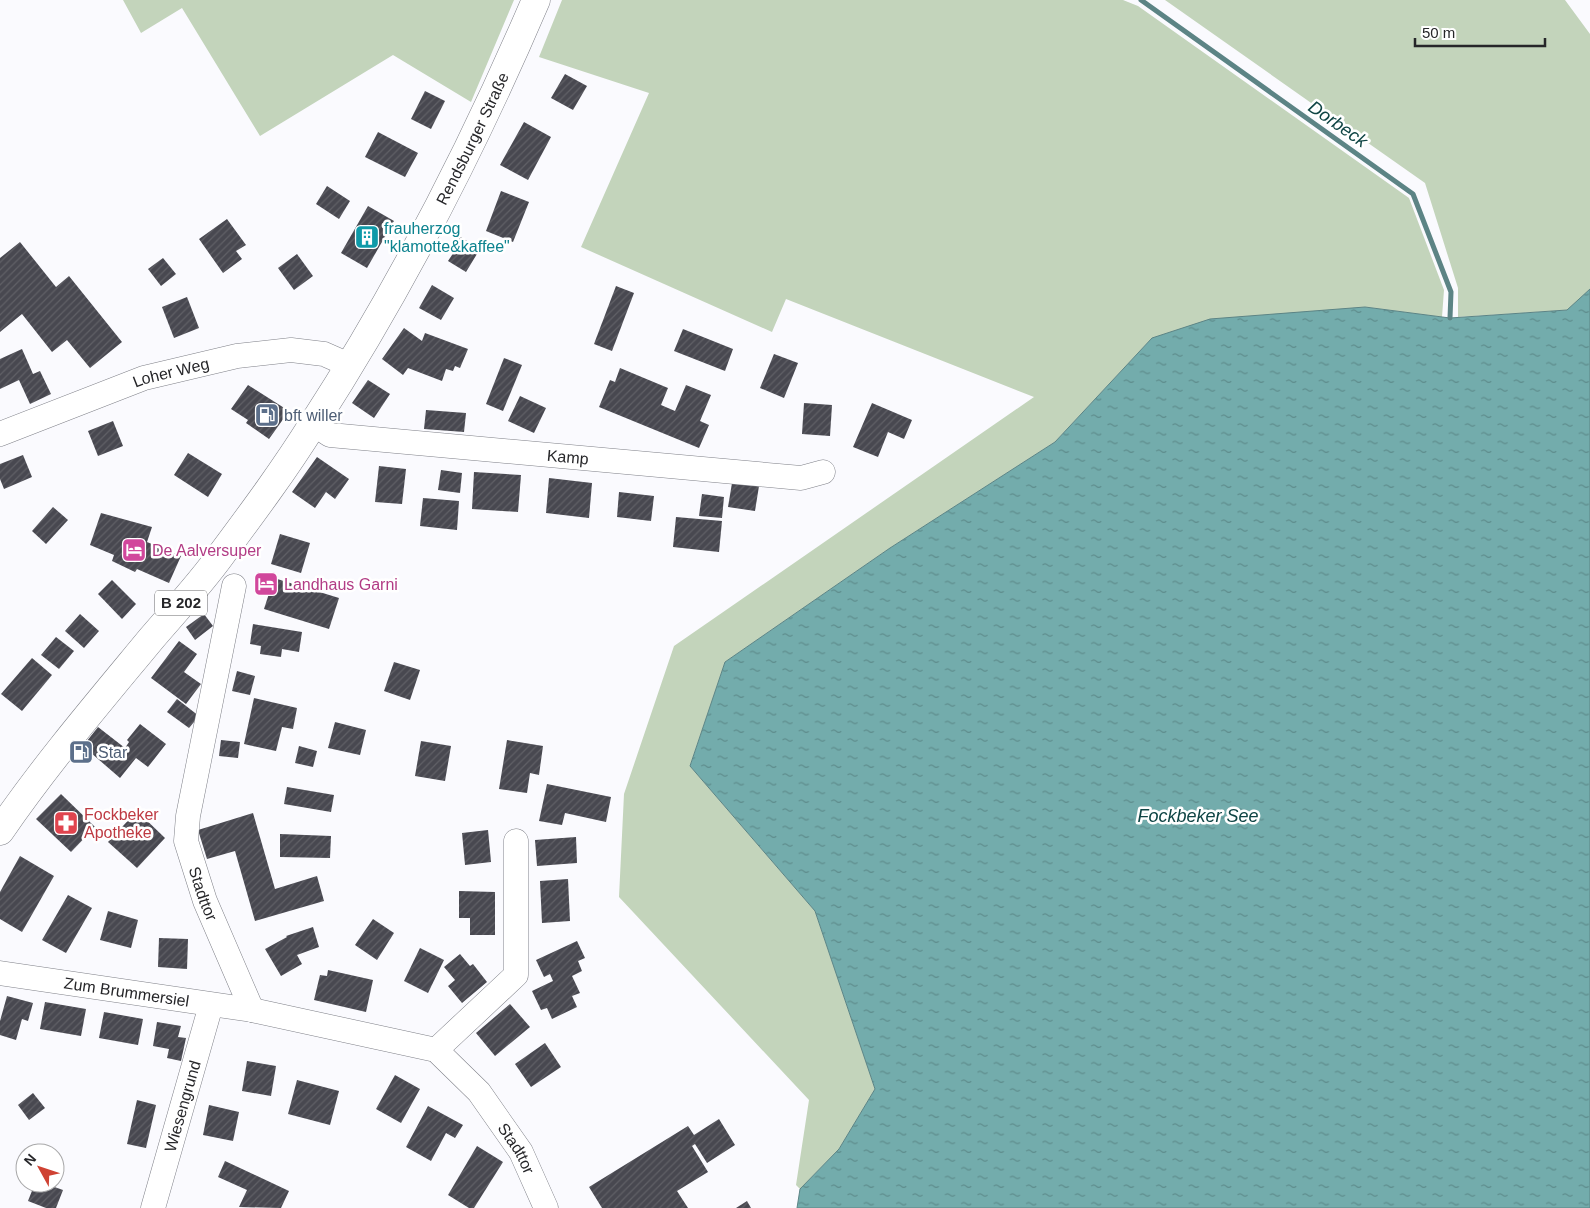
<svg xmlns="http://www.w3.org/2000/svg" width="1590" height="1208" font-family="Arial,sans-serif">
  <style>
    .grass { fill: #c3d4bb }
    .water { fill: url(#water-ripples); stroke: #5c8485 }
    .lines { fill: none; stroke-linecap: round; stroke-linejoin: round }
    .stream { stroke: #5c8485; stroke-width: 5 }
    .building { fill: url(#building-hatch) }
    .minor-casing { stroke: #7f8088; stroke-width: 25 }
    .major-casing { stroke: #7f8088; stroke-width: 29 }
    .minor { stroke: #fff; stroke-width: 24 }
    .major { stroke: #fff; stroke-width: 28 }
    .labels { text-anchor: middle; stroke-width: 5; stroke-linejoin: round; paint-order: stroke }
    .shield { fill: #fff; stroke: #676769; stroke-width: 1 }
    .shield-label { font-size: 15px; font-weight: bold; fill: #262629 }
    .street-label { font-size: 16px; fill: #262629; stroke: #fff }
    .culture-label { font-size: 16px; fill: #0d838f; stroke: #fff; text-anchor: start }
    .service-label { font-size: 16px; fill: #4e5e75; stroke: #fff; text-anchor: start }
    .hotel-label { font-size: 16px; fill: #b23c85; stroke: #fff; text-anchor: start }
    .health-label { font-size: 16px; fill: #be3a42; stroke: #fff; text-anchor: start }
    .water-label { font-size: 18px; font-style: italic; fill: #0e4444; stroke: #fff }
  </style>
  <defs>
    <pattern id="water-ripples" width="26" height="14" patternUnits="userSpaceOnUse" patternTransform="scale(1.25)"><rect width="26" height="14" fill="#73acac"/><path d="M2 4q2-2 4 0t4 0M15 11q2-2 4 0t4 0" fill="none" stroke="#5e8c8c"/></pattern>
    <pattern id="building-hatch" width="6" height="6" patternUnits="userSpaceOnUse" patternTransform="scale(1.25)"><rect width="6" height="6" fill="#484850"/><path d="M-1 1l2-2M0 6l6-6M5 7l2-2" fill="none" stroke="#606066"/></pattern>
  </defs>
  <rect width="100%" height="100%" fill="#fafafe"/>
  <!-- grass -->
  <g class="grass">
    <polygon points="123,0 514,0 471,102 393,55 260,136 182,8 141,33"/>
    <polygon points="562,0 1123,0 1138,6 1409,198 1444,290 1442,317 1365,307 1152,338 1055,442 890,548 725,662 690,766 815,911 875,1089 839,1149 800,1189 796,1185 809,1100 619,897 624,794 674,646 1034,397 786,299 772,332 581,247 649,93 539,57"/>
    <polygon points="1165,0 1565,0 1590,34 1590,289 1568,310 1458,317 1458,288 1425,183"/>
  </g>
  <!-- water -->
  <polygon class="water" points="1590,289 1590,1208 797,1208 800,1189 839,1149 875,1089 815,911 690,766 725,662 890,548 1055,442 1152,338 1210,319 1365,307 1450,318 1567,310"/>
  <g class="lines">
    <!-- stream -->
    <polyline class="stream" points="1141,0 1413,194 1451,292 1450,318"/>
  </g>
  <!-- building -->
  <g class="building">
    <polygon points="565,74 587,86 573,110 551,98"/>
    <polygon points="425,91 445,101 431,129 411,119"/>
    <polygon points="524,122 551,137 528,180 500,165"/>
    <polygon points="378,132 418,153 405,177 365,157"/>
    <polygon points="327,186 350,201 339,219 316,204"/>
    <polygon points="501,191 529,202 513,242 486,231"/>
    <polygon points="368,206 394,221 367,268 341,253"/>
    <polygon points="227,219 246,245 236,251 242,259 223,273 199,239"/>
    <polygon points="459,236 480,249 466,272 448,261 454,252 451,250"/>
    <polygon points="20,242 56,287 69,276 122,342 90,368 67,340 52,352 22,314 0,332 0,258"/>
    <polygon points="297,254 313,276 294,290 278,268"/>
    <polygon points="163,258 176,274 161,286 148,269"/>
    <polygon points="432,285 454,298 441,320 419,308"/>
    <polygon points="616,286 634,293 612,351 594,344"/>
    <polygon points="187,297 199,328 174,338 162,307"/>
    <polygon points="404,328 422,341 425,333 468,349 460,368 455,366 453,371 446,369 442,381 408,368 403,375 382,359"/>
    <polygon points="683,329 733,349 725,371 674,351"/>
    <polygon points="22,349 33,374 40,371 51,394 30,404 19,380 0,389 0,359"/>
    <polygon points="774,354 798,363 784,398 760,388"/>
    <polygon points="504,358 522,365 503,411 486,404"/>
    <polygon points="620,368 668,388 661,405 675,411 686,385 711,395 700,421 709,425 699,448 599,407 610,380 615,382"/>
    <polygon points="368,380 390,394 374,418 352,403"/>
    <polygon points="248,385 289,411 269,439 246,423 248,420 231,409"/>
    <polygon points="520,396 546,408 534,433 508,421"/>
    <polygon points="804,403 832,405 830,436 802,434"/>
    <polygon points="872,403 912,420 904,439 888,432 878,457 853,447"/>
    <polygon points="426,410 466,413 464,432 424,429"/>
    <polygon points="113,421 123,446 98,456 88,431"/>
    <polygon points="188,453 222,474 208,497 174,475"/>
    <polygon points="23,455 32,477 4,489 0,479 0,464"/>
    <polygon points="317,457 349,479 335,499 326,492 315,508 292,492"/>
    <polygon points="379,466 406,469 402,504 375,502"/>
    <polygon points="441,470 462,473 460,493 438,490"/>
    <polygon points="474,472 521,475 518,512 472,509"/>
    <polygon points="549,478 592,483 589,518 546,513"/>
    <polygon points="732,483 759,486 755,511 728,507"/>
    <polygon points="619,492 654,496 651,521 617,517"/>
    <polygon points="702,494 724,497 722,518 699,516"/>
    <polygon points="423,498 459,501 457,530 420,526"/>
    <polygon points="53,507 68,520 46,544 32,531"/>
    <polygon points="101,513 152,527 147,542 181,556 169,583 137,569 135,572 112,561 114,555 90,545"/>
    <polygon points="676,517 722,521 719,552 673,547"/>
    <polygon points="280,534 310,543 301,573 271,564"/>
    <polygon points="274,578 339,598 329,629 264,609"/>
    <polygon points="112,580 136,604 122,619 98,594"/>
    <polygon points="80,614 99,631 84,648 65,631"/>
    <polygon points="204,614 213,626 195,640 186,627"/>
    <polygon points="253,624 302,632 299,652 282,649 281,657 260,654 261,646 250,644"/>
    <polygon points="56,637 74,651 59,669 41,655"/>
    <polygon points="179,641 197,654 184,672 201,684 186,704 151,678"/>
    <polygon points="32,658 52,675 22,711 1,694"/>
    <polygon points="394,662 420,670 410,700 384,691"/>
    <polygon points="237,671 255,676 250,695 232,691"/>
    <polygon points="254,698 297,708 293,729 282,727 276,751 244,744"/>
    <polygon points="177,699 199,716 189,728 167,712"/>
    <polygon points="335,722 366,730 360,755 328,748"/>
    <polygon points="140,724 166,744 148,767 136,758 120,778 83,746 98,727 125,748 129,742 127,740"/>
    <polygon points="221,740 240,742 238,758 219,756"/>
    <polygon points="507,740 543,746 539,775 530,773 527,793 499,789"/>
    <polygon points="421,741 451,746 445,781 415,776"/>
    <polygon points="299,746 317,751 313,767 295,763"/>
    <polygon points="547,784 611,797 606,822 565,813 562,825 539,821"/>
    <polygon points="287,787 334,795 331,812 284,804"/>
    <polygon points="61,794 95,827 71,852 36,819"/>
    <polygon points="137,811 165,838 137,868 108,842"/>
    <polygon points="253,813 275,889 317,876 324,901 255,921 235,851 207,859 198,830"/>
    <polygon points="488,830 491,862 465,865 462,833"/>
    <polygon points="280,834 331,836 330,858 280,857"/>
    <polygon points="576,837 577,863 537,866 535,840"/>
    <polygon points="20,856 54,876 22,932 0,919 0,892"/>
    <polygon points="568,879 570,921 542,923 540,881"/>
    <polygon points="459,891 495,892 495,935 470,935 470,918 459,918"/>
    <polygon points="68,895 92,908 66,953 42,940"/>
    <polygon points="108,911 138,920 131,948 100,940"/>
    <polygon points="373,919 394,933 377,960 355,945"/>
    <polygon points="313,927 319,947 297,955 302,964 281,976 265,949 287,937 286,936"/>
    <polygon points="159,938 188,939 187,969 158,967"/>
    <polygon points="577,941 585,958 578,961 582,971 572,976 580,993 572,996 577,1007 552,1019 547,1008 541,1010 532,991 553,981 550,974 544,977 536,960"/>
    <polygon points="420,948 444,960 428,993 404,981"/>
    <polygon points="460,954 470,966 473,964 487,982 462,1003 448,986 455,980 444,967"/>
    <polygon points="328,970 373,980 366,1012 314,1000 320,975 327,976"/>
    <polygon points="7,996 33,1003 28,1021 22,1019 16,1040 0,1035 0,1021"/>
    <polygon points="45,1002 86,1009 81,1036 40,1029"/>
    <polygon points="510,1004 530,1027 495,1056 476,1033"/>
    <polygon points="104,1012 143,1019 138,1045 99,1038"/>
    <polygon points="157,1022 181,1026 178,1037 186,1038 181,1061 167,1058 169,1049 153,1046"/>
    <polygon points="545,1043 561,1067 531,1087 515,1064"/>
    <polygon points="247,1061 276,1066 271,1096 242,1091"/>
    <polygon points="395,1075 420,1089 401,1123 376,1109"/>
    <polygon points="297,1080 339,1091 330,1125 288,1114"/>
    <polygon points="33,1093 45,1108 29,1120 18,1105"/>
    <polygon points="137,1100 156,1105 146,1148 127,1144"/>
    <polygon points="209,1105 239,1112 233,1141 203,1135"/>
    <polygon points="428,1106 463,1125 455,1138 446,1133 431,1161 406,1147"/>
    <polygon points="719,1119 735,1145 707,1163 695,1144 692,1146 708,1172 677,1191 688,1208 602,1208 589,1187 688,1126 694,1135"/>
    <polygon points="477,1146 503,1162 474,1208 469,1208 448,1195"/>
    <polygon points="225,1161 289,1191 281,1208 239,1207 247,1190 218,1177"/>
    <polygon points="35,1183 43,1183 63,1190 56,1208 46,1208 28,1201"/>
    <polygon points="747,1201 751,1208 736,1208"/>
  </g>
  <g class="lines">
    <defs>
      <g id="minor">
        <path id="s1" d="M313,424L330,435L801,478L823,472"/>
        <path id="s2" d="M0,434L144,378L237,356L291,350L324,354L349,365"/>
        <path id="s3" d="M234,586L188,816L186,841L205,901L252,1010"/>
        <path id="s4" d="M0,973L252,1010L436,1050L479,1092L521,1152L546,1208"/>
        <polyline points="436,1050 516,975 516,841"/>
        <path id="s5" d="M153,1208L211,1005"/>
      </g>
      <g id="major">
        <path id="s6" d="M0,831C46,764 99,702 151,639C175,611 200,584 221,555C253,512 285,469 313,424C399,291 474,145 536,0"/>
      </g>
    </defs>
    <!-- minor casing -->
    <use href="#minor" class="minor-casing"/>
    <!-- major casing -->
    <use href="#major" class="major-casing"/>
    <!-- minor -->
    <use href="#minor" class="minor"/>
    <!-- major -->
    <use href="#major" class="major"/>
  </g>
  <!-- icons -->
  <defs>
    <symbol id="building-square" viewBox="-11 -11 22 22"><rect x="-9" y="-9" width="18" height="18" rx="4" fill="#0f9aa8" stroke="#fff"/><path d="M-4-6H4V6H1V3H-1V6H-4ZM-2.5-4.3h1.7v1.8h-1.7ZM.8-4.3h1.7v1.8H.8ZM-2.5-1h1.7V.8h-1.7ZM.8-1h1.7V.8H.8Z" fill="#fff"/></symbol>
    <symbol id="fuel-square" viewBox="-11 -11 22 22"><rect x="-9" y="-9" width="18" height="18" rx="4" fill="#5c6f8a" stroke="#fff"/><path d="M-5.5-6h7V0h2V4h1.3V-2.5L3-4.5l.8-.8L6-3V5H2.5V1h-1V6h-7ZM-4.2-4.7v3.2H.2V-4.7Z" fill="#fff"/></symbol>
    <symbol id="hotel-square" viewBox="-11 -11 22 22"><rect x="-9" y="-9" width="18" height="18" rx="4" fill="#d1479c" stroke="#fff"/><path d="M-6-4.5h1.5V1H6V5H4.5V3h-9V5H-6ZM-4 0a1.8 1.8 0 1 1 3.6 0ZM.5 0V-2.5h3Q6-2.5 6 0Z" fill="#fff"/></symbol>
    <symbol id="pharmacy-square" viewBox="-11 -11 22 22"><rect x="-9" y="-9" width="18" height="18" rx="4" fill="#e0444e" stroke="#fff"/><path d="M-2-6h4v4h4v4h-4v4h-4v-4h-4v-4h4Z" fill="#fff"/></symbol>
  </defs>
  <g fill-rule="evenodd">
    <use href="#building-square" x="353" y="223" width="28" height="28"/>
    <use href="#fuel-square" x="253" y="401" width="28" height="28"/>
    <use href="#hotel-square" x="120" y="536" width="28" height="28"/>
    <use href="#hotel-square" x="252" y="570" width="28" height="28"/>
    <use href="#fuel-square" x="67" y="738" width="28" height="28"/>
    <use href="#pharmacy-square" x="52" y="809" width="28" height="28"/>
  </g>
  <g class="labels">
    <!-- shield labels -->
    <rect class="shield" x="155" y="590.5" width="52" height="25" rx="4"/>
    <g class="shield-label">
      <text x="181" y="608">B 202</text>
    </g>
    <!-- street labels -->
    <g class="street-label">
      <text dy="6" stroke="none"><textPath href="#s6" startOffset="841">Rendsburger Straße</textPath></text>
      <text dy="6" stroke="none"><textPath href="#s2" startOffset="182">Loher Weg</textPath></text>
      <text dy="6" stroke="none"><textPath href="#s1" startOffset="259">Kamp</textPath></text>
      <text dy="6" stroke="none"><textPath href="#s3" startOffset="315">Stadttor</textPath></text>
      <text dy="6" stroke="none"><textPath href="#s4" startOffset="128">Zum Brummersiel</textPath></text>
      <text dy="6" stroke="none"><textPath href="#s5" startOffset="106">Wiesengrund</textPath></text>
      <text dy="6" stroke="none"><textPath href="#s4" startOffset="571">Stadttor</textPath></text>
    </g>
    <!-- culture labels -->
    <g class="culture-label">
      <text x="384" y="234">frauherzog<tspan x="384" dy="18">"klamotte&amp;kaffee"</tspan></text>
    </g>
    <!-- service labels -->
    <g class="service-label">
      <text x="284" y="421">bft willer</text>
      <text x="98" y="758">Star</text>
    </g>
    <!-- hotel labels -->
    <g class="hotel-label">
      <text x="152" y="556">De Aalversuper</text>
      <text x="284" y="590">Landhaus Garni</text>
    </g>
    <!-- health labels -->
    <g class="health-label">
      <text x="84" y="820">Fockbeker<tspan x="84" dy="18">Apotheke</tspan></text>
    </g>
    <!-- water labels -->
    <g class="water-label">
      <text transform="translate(1338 124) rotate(35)" y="6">Dorbeck</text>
      <text x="1198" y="822">Fockbeker See</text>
    </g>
  </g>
  <!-- north arrow -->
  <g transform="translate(40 1168) rotate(310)"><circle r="24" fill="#ffffff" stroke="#a8a8a9"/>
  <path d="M0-4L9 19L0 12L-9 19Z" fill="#cf4233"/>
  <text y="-8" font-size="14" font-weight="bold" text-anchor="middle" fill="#262629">N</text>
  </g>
  <!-- scale -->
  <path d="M1415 38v8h130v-8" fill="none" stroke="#262629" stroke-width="2.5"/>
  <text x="1422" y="38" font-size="15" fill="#262629" stroke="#ffffff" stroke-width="4" paint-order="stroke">50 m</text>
</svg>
